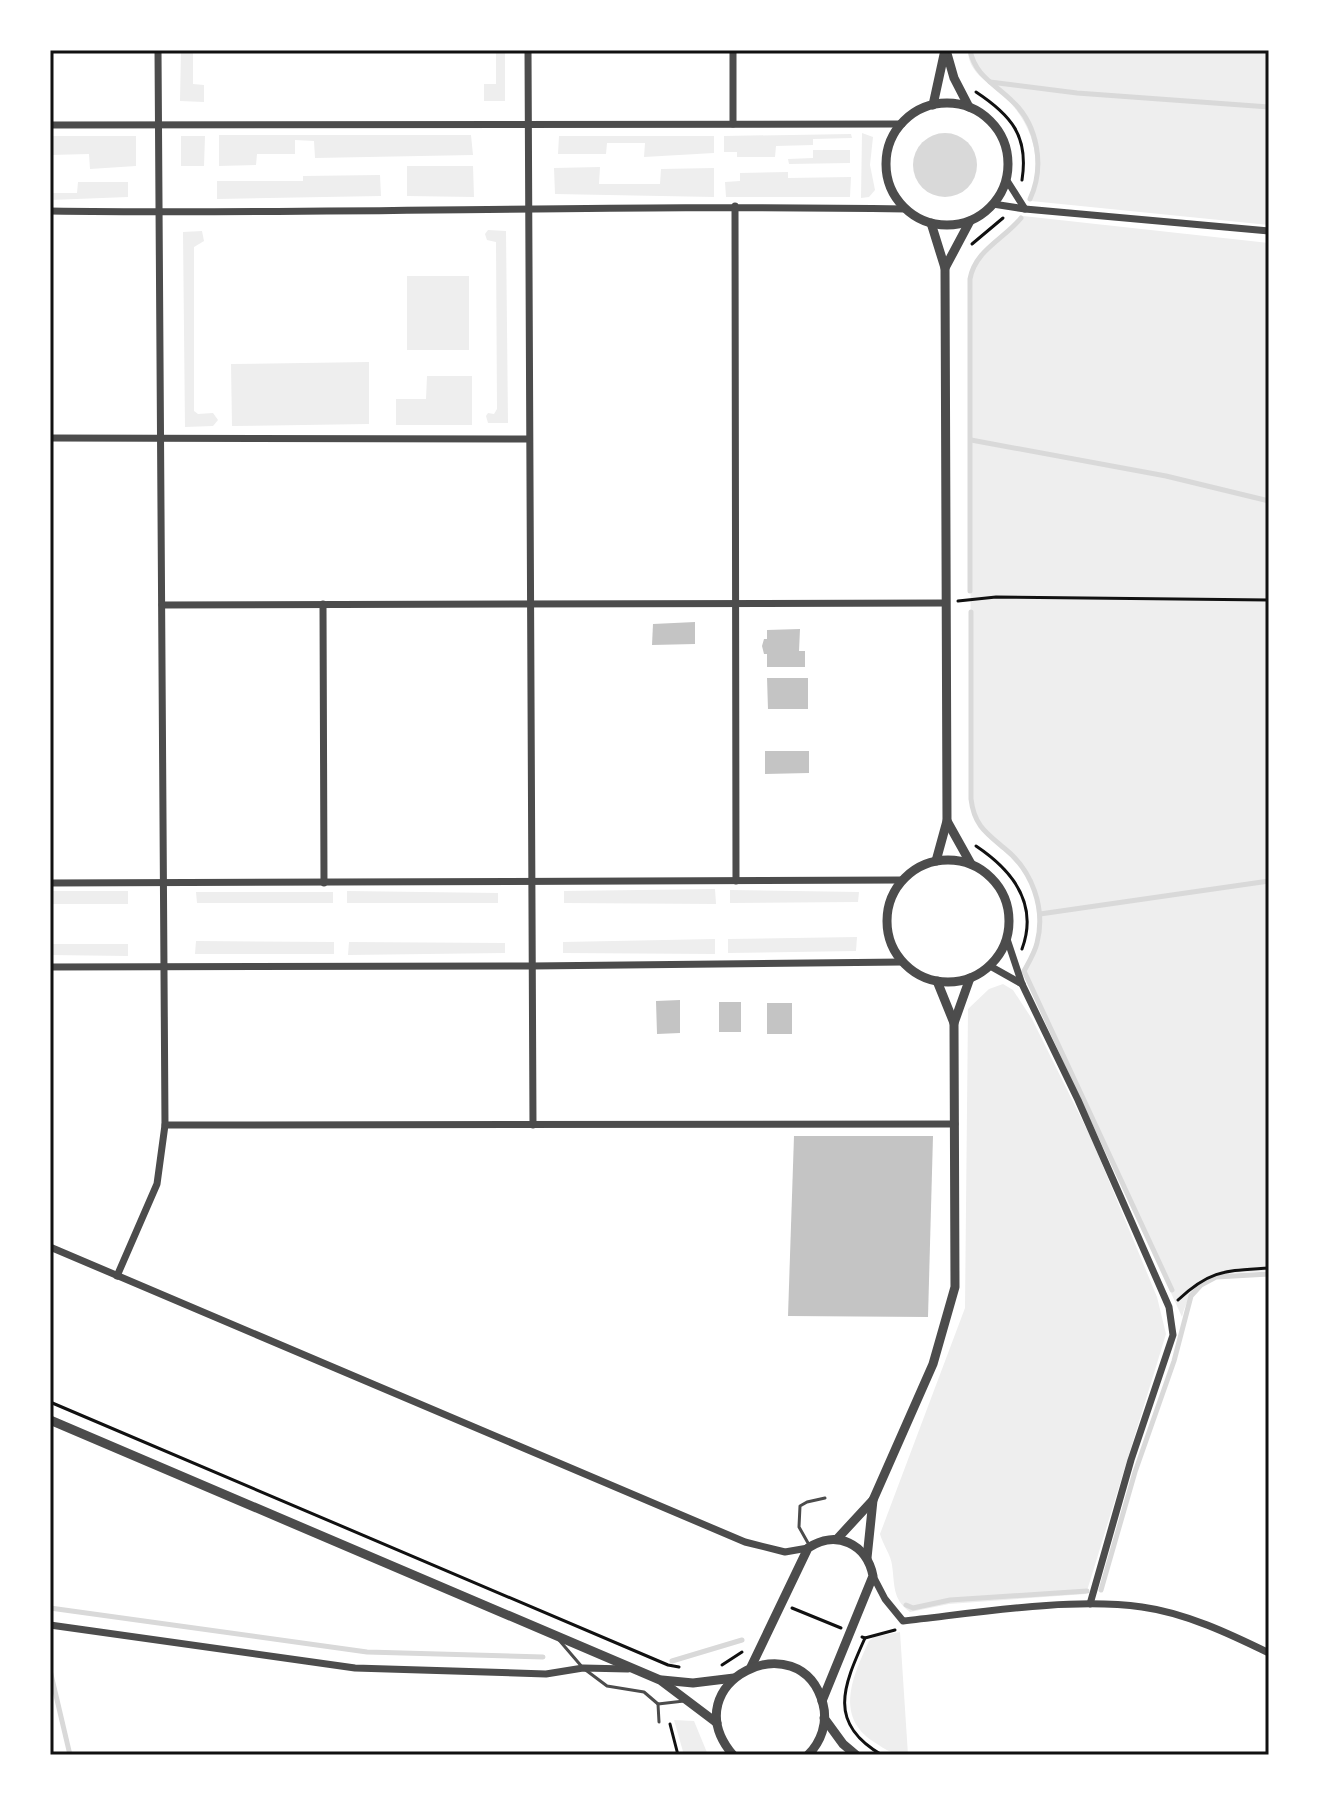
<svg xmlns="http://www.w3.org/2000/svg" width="1319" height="1805" font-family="'Public Sans',sans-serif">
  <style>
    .green { fill: #eee }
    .water { fill: #d9d9d9 }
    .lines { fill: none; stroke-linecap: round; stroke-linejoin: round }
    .stream { stroke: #d9d9d9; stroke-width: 5 }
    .building { fill: #c4c4c4 }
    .path { stroke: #111; stroke-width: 3 }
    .service { stroke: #4c4c4c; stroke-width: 3 }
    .minor { stroke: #4c4c4c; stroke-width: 7 }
    .tertiary { stroke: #4c4c4c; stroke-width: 9 }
    .neatline { fill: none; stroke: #111; stroke-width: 3 }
  </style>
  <rect width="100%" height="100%" fill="#fff"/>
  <!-- green -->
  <g class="green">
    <polygon points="181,50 193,50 193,84 204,85 204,102 180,101"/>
    <polygon points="496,50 505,50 505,101 484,101 484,84 496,84"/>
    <path d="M968,50H1269V225L1031,201L1028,199C1046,160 1031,121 1001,93C986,80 968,72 968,50Z"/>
    <polygon points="862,133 873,137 870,165 875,190 869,197 861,198"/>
    <polygon points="851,134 852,138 813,139 813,145 776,146 775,157 737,157 737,152 724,152 724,136"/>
    <polygon points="219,135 471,135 473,155 315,158 314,141 295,140 295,154 257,154 256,165 219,166"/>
    <polygon points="50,136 136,136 136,166 90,169 89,154 50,155"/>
    <polygon points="181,136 205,136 204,166 181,166"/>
    <polygon points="559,136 714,136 714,153 644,157 645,143 607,143 606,154 558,154"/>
    <polygon points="813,150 850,150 850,163 789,164 788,159 813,158"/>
    <polygon points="407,166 473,166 474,197 407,196"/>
    <polygon points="600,167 599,184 660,184 661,169 714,168 714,197 555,194 554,168"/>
    <polygon points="788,172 788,178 851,177 850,197 726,197 725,182 740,181 740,173"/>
    <polygon points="380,175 381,196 217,199 217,181 303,181 303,176"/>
    <polygon points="78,182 128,182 128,197 50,200 50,193 77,193"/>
    <path d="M1023,216L1269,243V1271C1227,1274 1195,1269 1182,1317L1025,973C1027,957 1038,943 1039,925C1040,900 1030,874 1012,856C995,840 978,833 971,810L970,279L981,253L1007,233Z"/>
    <polygon points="488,230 506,231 508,423 488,423 486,416 488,413 494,414 497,409 496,242 487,240 485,234"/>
    <polygon points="202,231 204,241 194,247 194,411 198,414 213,413 218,420 213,426 185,427 183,232"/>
    <rect x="407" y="276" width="62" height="74"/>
    <polygon points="369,362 369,424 232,426 231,364"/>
    <polygon points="427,376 472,376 472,425 396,425 396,399 426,399"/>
    <polygon points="715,889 716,904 564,903 564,891"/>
    <polygon points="730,890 859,892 858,902 730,903"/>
    <rect x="50" y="891" width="78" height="13"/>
    <polygon points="347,891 498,893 498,903 347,903"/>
    <polygon points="196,892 333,892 333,903 197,903"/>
    <polygon points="857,937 856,951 728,953 728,939"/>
    <polygon points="715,939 715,954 563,953 563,942"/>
    <polygon points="196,941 334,942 334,954 195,954"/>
    <polygon points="349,942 505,943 505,953 348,955"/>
    <polygon points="50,944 128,944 128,956 50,955"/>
    <path d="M1003,984L1013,990L1032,1019L1092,1140L1157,1297L1166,1334L1086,1594L949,1604L910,1612C892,1599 895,1585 892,1565C891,1555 883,1545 880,1534L965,1308L968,1009L989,989Z"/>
    <path d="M900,1632L908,1755C894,1755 886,1750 874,1742C834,1716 853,1676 869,1641L874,1637Z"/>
    <polygon points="674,1720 694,1721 708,1755 684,1755"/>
  </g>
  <!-- water -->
  <circle class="water" cx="945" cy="165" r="32"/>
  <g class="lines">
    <!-- stream -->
    <g class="stream">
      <path d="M970,50C975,76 995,84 1012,101C1038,125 1045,167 1030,199"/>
      <polyline points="990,82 1077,93 1269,107"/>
      <polyline points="971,440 1166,476 1269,501"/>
      <path d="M970,591V279C975,250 1004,239 1021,218"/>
      <path d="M971,612V799C974,825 986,833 1004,848C1032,870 1046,908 1037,943C1035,952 1029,962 1024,971L1172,1290"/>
      <polyline points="1040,914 1269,881"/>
      <polyline points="1101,1590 1135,1472 1174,1361 1191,1296 1201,1285 1216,1277 1269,1274"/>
      <polyline points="906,1605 913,1608 950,1600 1087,1591"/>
      <polyline points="50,1608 367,1652 543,1657"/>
      <polyline points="672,1661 742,1640"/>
      <polyline points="50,1670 70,1755"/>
    </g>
  </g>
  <!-- building -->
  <g class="building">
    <polygon points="695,622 695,644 652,645 653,624"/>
    <polygon points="800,629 799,651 805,651 805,667 767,667 767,654 764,654 762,646 764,639 767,639 767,630"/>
    <polygon points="767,678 808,678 808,709 768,709"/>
    <polygon points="765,751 809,751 809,773 765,774"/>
    <polygon points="680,1000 680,1033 657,1034 656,1001"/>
    <rect x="719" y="1002" width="22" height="30"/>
    <rect x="767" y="1003" width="25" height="31"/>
    <polygon points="794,1136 933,1136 928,1317 788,1316"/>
  </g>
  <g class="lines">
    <!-- path -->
    <g class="path">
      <path d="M976,92C1011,115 1029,136 1022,180"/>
      <polyline points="972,244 1003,218"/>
      <polyline points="958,601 996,597 1269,600"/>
      <path d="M976,846C1012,870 1039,903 1022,949"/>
      <path d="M1178,1300C1211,1269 1226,1271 1269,1268"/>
      <polyline points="50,1402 668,1665 679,1667"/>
      <polyline points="792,1608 841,1628"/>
      <path d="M862,1637L865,1638C843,1687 827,1723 882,1755"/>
      <polyline points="865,1638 895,1630"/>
      <polyline points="722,1665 742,1652"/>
      <polyline points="670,1724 678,1755"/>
    </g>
    <!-- service -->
    <g class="service">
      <polyline points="808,1543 799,1527 800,1506 807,1502 825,1498"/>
      <polyline points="559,1640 583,1668 607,1686 644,1692 658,1704 684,1701"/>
      <polyline points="658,1704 659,1722"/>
    </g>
    <!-- minor -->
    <g class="minor">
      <polyline points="528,50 533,1125"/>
      <polyline points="733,50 733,124"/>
      <polyline points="50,125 902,124"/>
      <polyline points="993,204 1025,209 1006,179"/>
      <polyline points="735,206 736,881"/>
      <polyline points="1025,209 1269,231"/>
      <path d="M50,211C335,215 621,204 906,209"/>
      <polyline points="50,438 529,439"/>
      <polyline points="323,604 324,883"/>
      <polyline points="162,605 946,603"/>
      <polyline points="50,883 903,880"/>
      <polyline points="1007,939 1022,984 1078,1100 1169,1307 1173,1335 1131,1460 1090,1604"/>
      <polyline points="990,966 1022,984"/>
      <polyline points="50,967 532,966 903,962"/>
      <polyline points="165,1125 955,1124"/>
      <polyline points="50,1247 745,1542 785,1552 808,1548"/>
      <polyline points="117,1276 157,1184 165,1125 158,50"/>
      <path d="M873,1576L885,1599L903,1621C976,1613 1070,1597 1142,1607C1186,1613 1230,1634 1269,1653"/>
      <polyline points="50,1625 355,1668 546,1674 583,1668 628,1669"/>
    </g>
    <!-- tertiary -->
    <g class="tertiary">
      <polyline points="946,50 954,78 969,107"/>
      <circle cx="947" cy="164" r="61"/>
      <polyline points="933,105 945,50"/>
      <polyline points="931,223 945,268 947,821 936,861"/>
      <polyline points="945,268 970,221"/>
      <polyline points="947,821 971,864"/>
      <circle cx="948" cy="921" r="61"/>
      <polyline points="937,981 954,1023"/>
      <polyline points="50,1420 660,1680 717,1723"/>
      <polyline points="837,1539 873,1500 933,1364 955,1287 954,1023 970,978"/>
      <polyline points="867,1558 873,1500"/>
      <path d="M751,1667L808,1548C836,1529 867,1544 873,1576L822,1701"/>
      <polyline points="662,1680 693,1683 734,1678"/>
      <polyline points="824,1718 843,1744 856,1755"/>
      <path d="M733,1755C671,1682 801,1620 823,1704C828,1723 821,1742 808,1755"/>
    </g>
  </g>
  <!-- border -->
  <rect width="1319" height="1805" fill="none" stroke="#ffffff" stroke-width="104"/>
  <rect x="52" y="52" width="1215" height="1701" class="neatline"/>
</svg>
